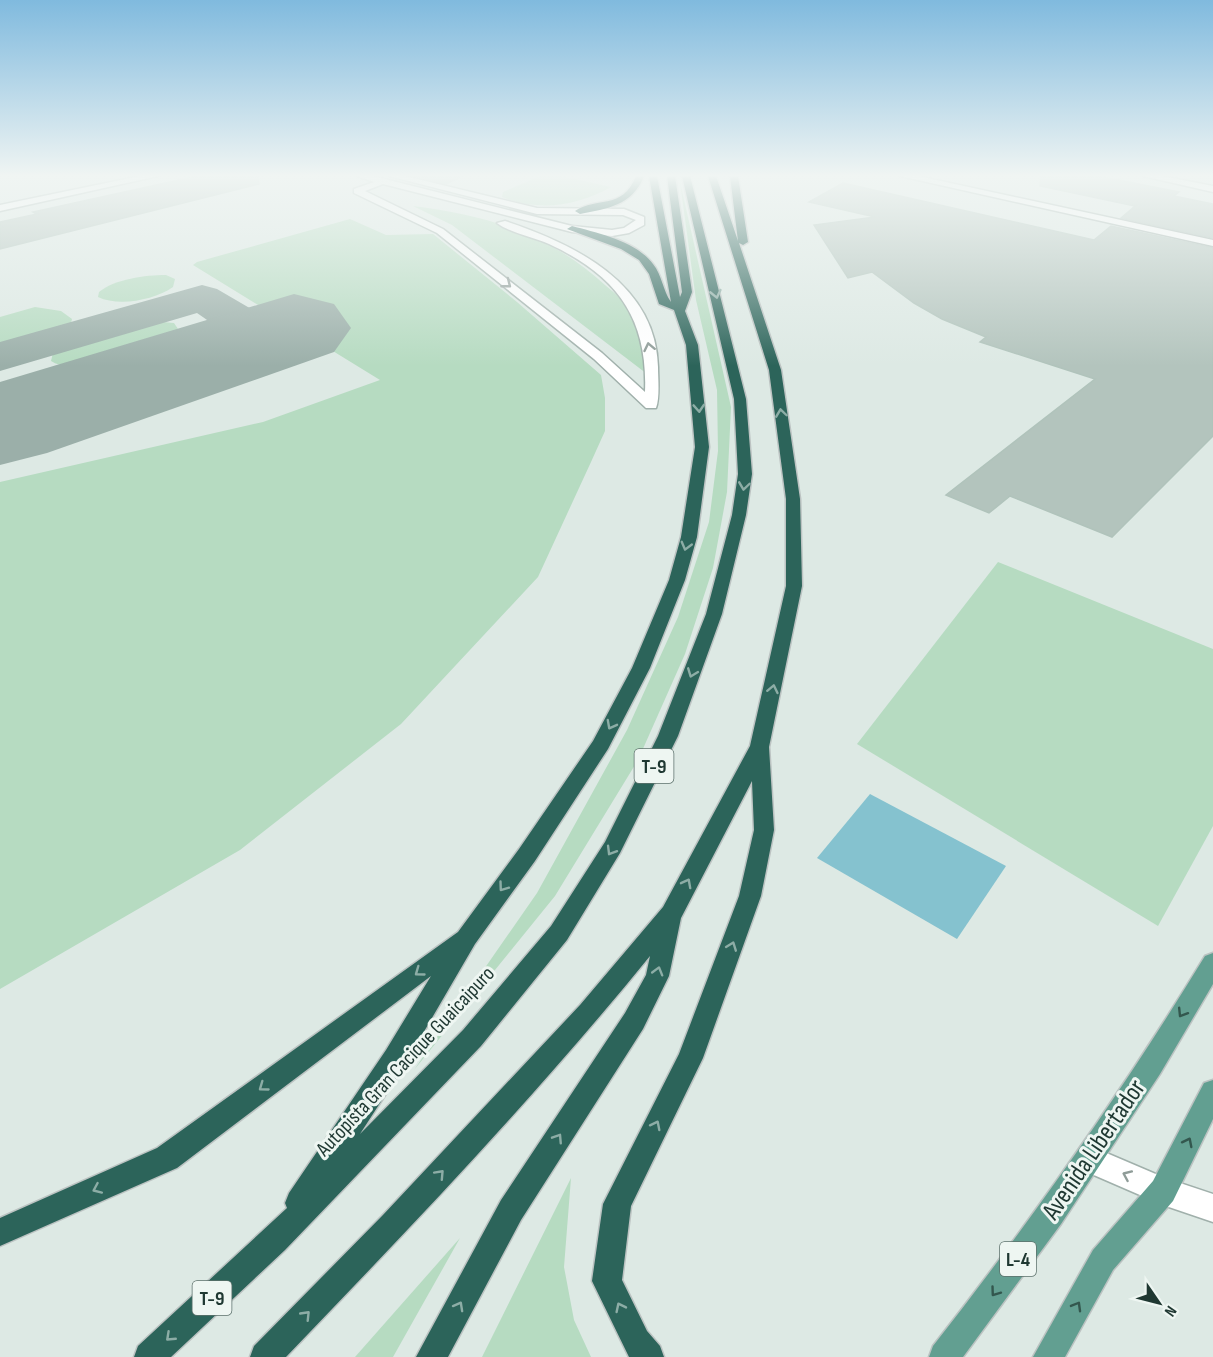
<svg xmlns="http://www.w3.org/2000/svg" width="1213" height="1357" font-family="'Sofia Sans Condensed',sans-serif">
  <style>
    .green { fill: #b6dbc1 }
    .water { fill: #85c2cf }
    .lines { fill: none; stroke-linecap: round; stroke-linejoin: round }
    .taxiway { fill: #9bafa9; fill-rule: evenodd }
    .runway { fill: #9bafa9; fill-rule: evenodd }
    .building { fill: #b3c4bd; stroke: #b0c3bb; stroke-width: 1.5 }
    .minor-casing { stroke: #a0b0ab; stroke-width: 3 }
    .primary-casing { stroke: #bcc3c2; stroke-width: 3 }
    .motorway-casing { stroke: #bcc3c2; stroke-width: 3 }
    .minor { fill: #fff; fill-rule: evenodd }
    .primary { fill: #629f91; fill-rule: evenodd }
    .motorway { fill: #2c645a; fill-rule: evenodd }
    .oneway { stroke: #8f9c98 }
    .oneway2 { stroke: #8dada6 }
    .oneway3 { stroke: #33574e }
    .labels { text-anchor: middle; stroke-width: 6; stroke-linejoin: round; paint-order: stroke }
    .shield { fill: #eef6f2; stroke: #5d716c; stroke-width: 1.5 }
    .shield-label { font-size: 20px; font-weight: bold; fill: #1f3832 }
    .street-label { font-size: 21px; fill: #1f3832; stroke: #eef6f2 }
    .near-street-label { font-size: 26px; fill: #1f3832; stroke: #eef6f2 }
  </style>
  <rect width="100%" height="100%" fill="#dde9e4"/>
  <!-- green -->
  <g class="green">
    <path d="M540,176H561L611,187C577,206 539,212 502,197L503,192Z"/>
    <polygon points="680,182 731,407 727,492 713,568 685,654 638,760 555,896 414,1070 537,893 627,730 678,617 709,522 718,451 717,390 696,300"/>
    <path d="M413,206C489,216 548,233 605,285C617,295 629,305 636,319C644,336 646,358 651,377L452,225Z"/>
    <polygon points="350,219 386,235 433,234 517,302 601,375 605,398 605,431 591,462 538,577 401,724 240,850 0,989 0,482 263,422 380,380 193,265 197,262"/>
    <path d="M166,275L175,279L173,287C154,300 119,307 98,297L99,292C115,279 145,275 166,275Z"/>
    <polygon points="35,307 61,311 72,319 71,323 47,336 0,346 0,317"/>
    <path d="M151,321L174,323L178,329C169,343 91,365 73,366C66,367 57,365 51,361L53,353L61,348Z"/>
    <polygon points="998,562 1213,649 1213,826 1158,926 857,744"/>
    <polygon points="571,1178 564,1267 574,1320 591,1357 482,1357"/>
    <polygon points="460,1238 393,1357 355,1357"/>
  </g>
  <!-- water -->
  <polygon class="water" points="870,794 1006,866 957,939 817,858"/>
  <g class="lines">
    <!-- taxiway -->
    <path class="taxiway" d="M202,285L217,289L282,327L289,337L282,347C248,355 224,331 197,313L0,371V342Z"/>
    <!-- runway -->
    <polygon class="runway" points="294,294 334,304 351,328 334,352 47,453 0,465 0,382"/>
  </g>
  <!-- building -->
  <g class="building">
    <polygon points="197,176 258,176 259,184 0,249 0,222 37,214 33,212"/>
    <polygon points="416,176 463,176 446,184"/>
    <polygon points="1041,176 1098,176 1179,192 1174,196 1213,204 1213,238 1121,218 1135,206 1040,186"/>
    <polygon points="843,183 1094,240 1111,226 1213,248 1213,436 1112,537 1010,496 989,513 946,495 1095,379 980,342 986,337 942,319 914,303 872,272 848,278 814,225 875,217 809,202"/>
  </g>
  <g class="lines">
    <defs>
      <g id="minor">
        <polygon points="140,176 158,176 0,211 0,205"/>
        <path d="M357,176H373L572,226L612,230L624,228L636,220L623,215L537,214L389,176H405L537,208L624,209L644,217V225L629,233L612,236L572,232L383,184L365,191L443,229L602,353L645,392C648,317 616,275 549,244C533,237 510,233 497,223L505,221C574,244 656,283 658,367C658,379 660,397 656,408H646L594,359L437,233L354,193V189L374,182Z"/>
        <polygon points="900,176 918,176 1213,240 1213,246"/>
        <polygon points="1143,176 1162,176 1213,186 1213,192"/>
        <polygon points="1090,1146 1165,1178 1213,1194 1213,1222 1163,1205 1080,1169 1077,1159 1080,1149"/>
      </g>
      <g id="primary">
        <path d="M1213,953V984L1160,1074L1061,1224L963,1357H929L933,1346C1031,1221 1122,1092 1205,956Z"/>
        <polygon points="1213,1080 1213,1119 1173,1201 1113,1270 1065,1357 1033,1357 1093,1250 1153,1181 1204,1083"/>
      </g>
      <g id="motorway">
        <path d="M636,176H644C633,205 607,209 580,214L575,211C597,196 622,211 636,176Z"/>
        <path d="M649,176H657L680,297L682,292L667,176H675L692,292L685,311L698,345L709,447L697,537L685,580L650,668L608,749L535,861L475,944L404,1066L360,1134L463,1030L551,926L605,842L658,736L706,614L732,515L738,474L734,399L682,176H690L746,399L752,474L746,515L722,614L678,736L620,853L567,940L481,1046L285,1250L171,1357H134L138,1346L287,1208L285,1203L289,1193L386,1050L431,976L177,1168L0,1246V1218L157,1148L458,932L519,849L593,741L632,668L669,580L681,537L695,447L686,345L674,310L659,304L649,274L639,260L621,249L567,229L572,226C598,233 636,241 653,264C662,275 663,291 671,302Z"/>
        <path d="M708,176H716L738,241L730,176H738L748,242L743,245L739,243L781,370L800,499L802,586L769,747L774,830L761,896L703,1058L631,1206L622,1280L647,1331L660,1346L664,1357H629L592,1281L603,1204L679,1054L739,896L754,830L752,781L681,918L669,976L643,1029L521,1220L448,1357H416L501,1200L625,1013L646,975L650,956C536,1096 411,1227 286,1357H250L254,1346L382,1216L580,1005L663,907L750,746L786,586V499L769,370Z"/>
      </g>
    </defs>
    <!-- minor casing -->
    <use href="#minor" class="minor-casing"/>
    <!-- primary casing -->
    <use href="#primary" class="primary-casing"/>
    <!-- motorway casing -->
    <use href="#motorway" class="motorway-casing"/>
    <!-- minor -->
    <use href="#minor" class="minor"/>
    <!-- primary -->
    <use href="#primary" class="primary"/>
    <!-- motorway -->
    <use href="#motorway" class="motorway"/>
  </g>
  <!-- one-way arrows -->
  <defs><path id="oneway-chevron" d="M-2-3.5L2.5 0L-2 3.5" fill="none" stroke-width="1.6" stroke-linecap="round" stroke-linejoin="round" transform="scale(1.5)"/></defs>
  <g class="oneway">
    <use href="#oneway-chevron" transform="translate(507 284) rotate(38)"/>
    <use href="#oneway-chevron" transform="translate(649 347) rotate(-102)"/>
    <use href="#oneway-chevron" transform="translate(1127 1175) rotate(-156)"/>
  </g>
  <g class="oneway2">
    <use href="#oneway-chevron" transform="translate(716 294) rotate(77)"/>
    <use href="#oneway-chevron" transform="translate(699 408) rotate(86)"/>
    <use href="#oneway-chevron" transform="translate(781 413) rotate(-98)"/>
    <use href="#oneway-chevron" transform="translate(744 486) rotate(98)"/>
    <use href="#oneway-chevron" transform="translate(686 546) rotate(105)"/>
    <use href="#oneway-chevron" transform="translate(692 673) rotate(111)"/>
    <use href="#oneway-chevron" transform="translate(773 689) rotate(-78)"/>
    <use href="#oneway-chevron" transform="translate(611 725) rotate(118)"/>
    <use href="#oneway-chevron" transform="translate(611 851) rotate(121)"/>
    <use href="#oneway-chevron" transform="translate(687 883) rotate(-62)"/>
    <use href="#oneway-chevron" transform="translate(503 887) rotate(126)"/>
    <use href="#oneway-chevron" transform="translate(732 946) rotate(-69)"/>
    <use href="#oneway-chevron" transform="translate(658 971) rotate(-74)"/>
    <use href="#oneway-chevron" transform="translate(419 972) rotate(144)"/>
    <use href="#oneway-chevron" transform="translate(263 1087) rotate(144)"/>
    <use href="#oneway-chevron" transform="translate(656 1125) rotate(-63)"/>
    <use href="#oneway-chevron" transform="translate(558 1138) rotate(-57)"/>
    <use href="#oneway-chevron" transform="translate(440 1174) rotate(-47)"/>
    <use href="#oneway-chevron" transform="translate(97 1189) rotate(156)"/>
    <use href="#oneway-chevron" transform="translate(459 1306) rotate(-61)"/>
    <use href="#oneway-chevron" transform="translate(620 1307) rotate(-116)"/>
    <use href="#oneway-chevron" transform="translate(306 1315) rotate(-46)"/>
    <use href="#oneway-chevron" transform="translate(170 1337) rotate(137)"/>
  </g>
  <g class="oneway3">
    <use href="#oneway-chevron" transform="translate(1182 1013) rotate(122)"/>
    <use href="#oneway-chevron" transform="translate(1188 1142) rotate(-63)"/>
    <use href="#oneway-chevron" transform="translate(995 1292) rotate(126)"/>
    <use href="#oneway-chevron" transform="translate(1077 1306) rotate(-60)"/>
  </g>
  <!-- sky -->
  <linearGradient id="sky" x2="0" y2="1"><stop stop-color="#80bade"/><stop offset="0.48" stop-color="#f0f5f3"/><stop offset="1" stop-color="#f0f5f3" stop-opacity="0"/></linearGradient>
  <rect width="1213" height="366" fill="url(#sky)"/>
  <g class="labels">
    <!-- shield labels -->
    <g class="shield">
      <rect x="634.5" y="749" width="39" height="34" rx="4.5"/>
      <rect x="1000" y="1242" width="36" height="34" rx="4.5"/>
      <rect x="192.5" y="1281" width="39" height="34" rx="4.5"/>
    </g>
    <g class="shield-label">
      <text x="654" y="773">T-9</text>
      <text x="1018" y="1266">L-4</text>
      <text x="212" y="1305">T-9</text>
    </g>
    <!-- street labels -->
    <g class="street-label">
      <text transform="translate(405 1061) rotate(-47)" y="7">Autopista Gran Cacique Guaicaipuro</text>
    </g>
    <!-- near-street labels -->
    <g class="near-street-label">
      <text transform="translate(1093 1149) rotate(-56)" y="9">Avenida Libertador</text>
    </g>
  </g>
  <!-- north arrow -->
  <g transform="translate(1159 1303) rotate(125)" stroke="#eef6f2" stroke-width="4.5" paint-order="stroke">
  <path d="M0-4.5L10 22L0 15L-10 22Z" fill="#1f3832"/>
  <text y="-9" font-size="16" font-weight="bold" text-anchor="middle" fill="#1f3832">N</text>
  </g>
</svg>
